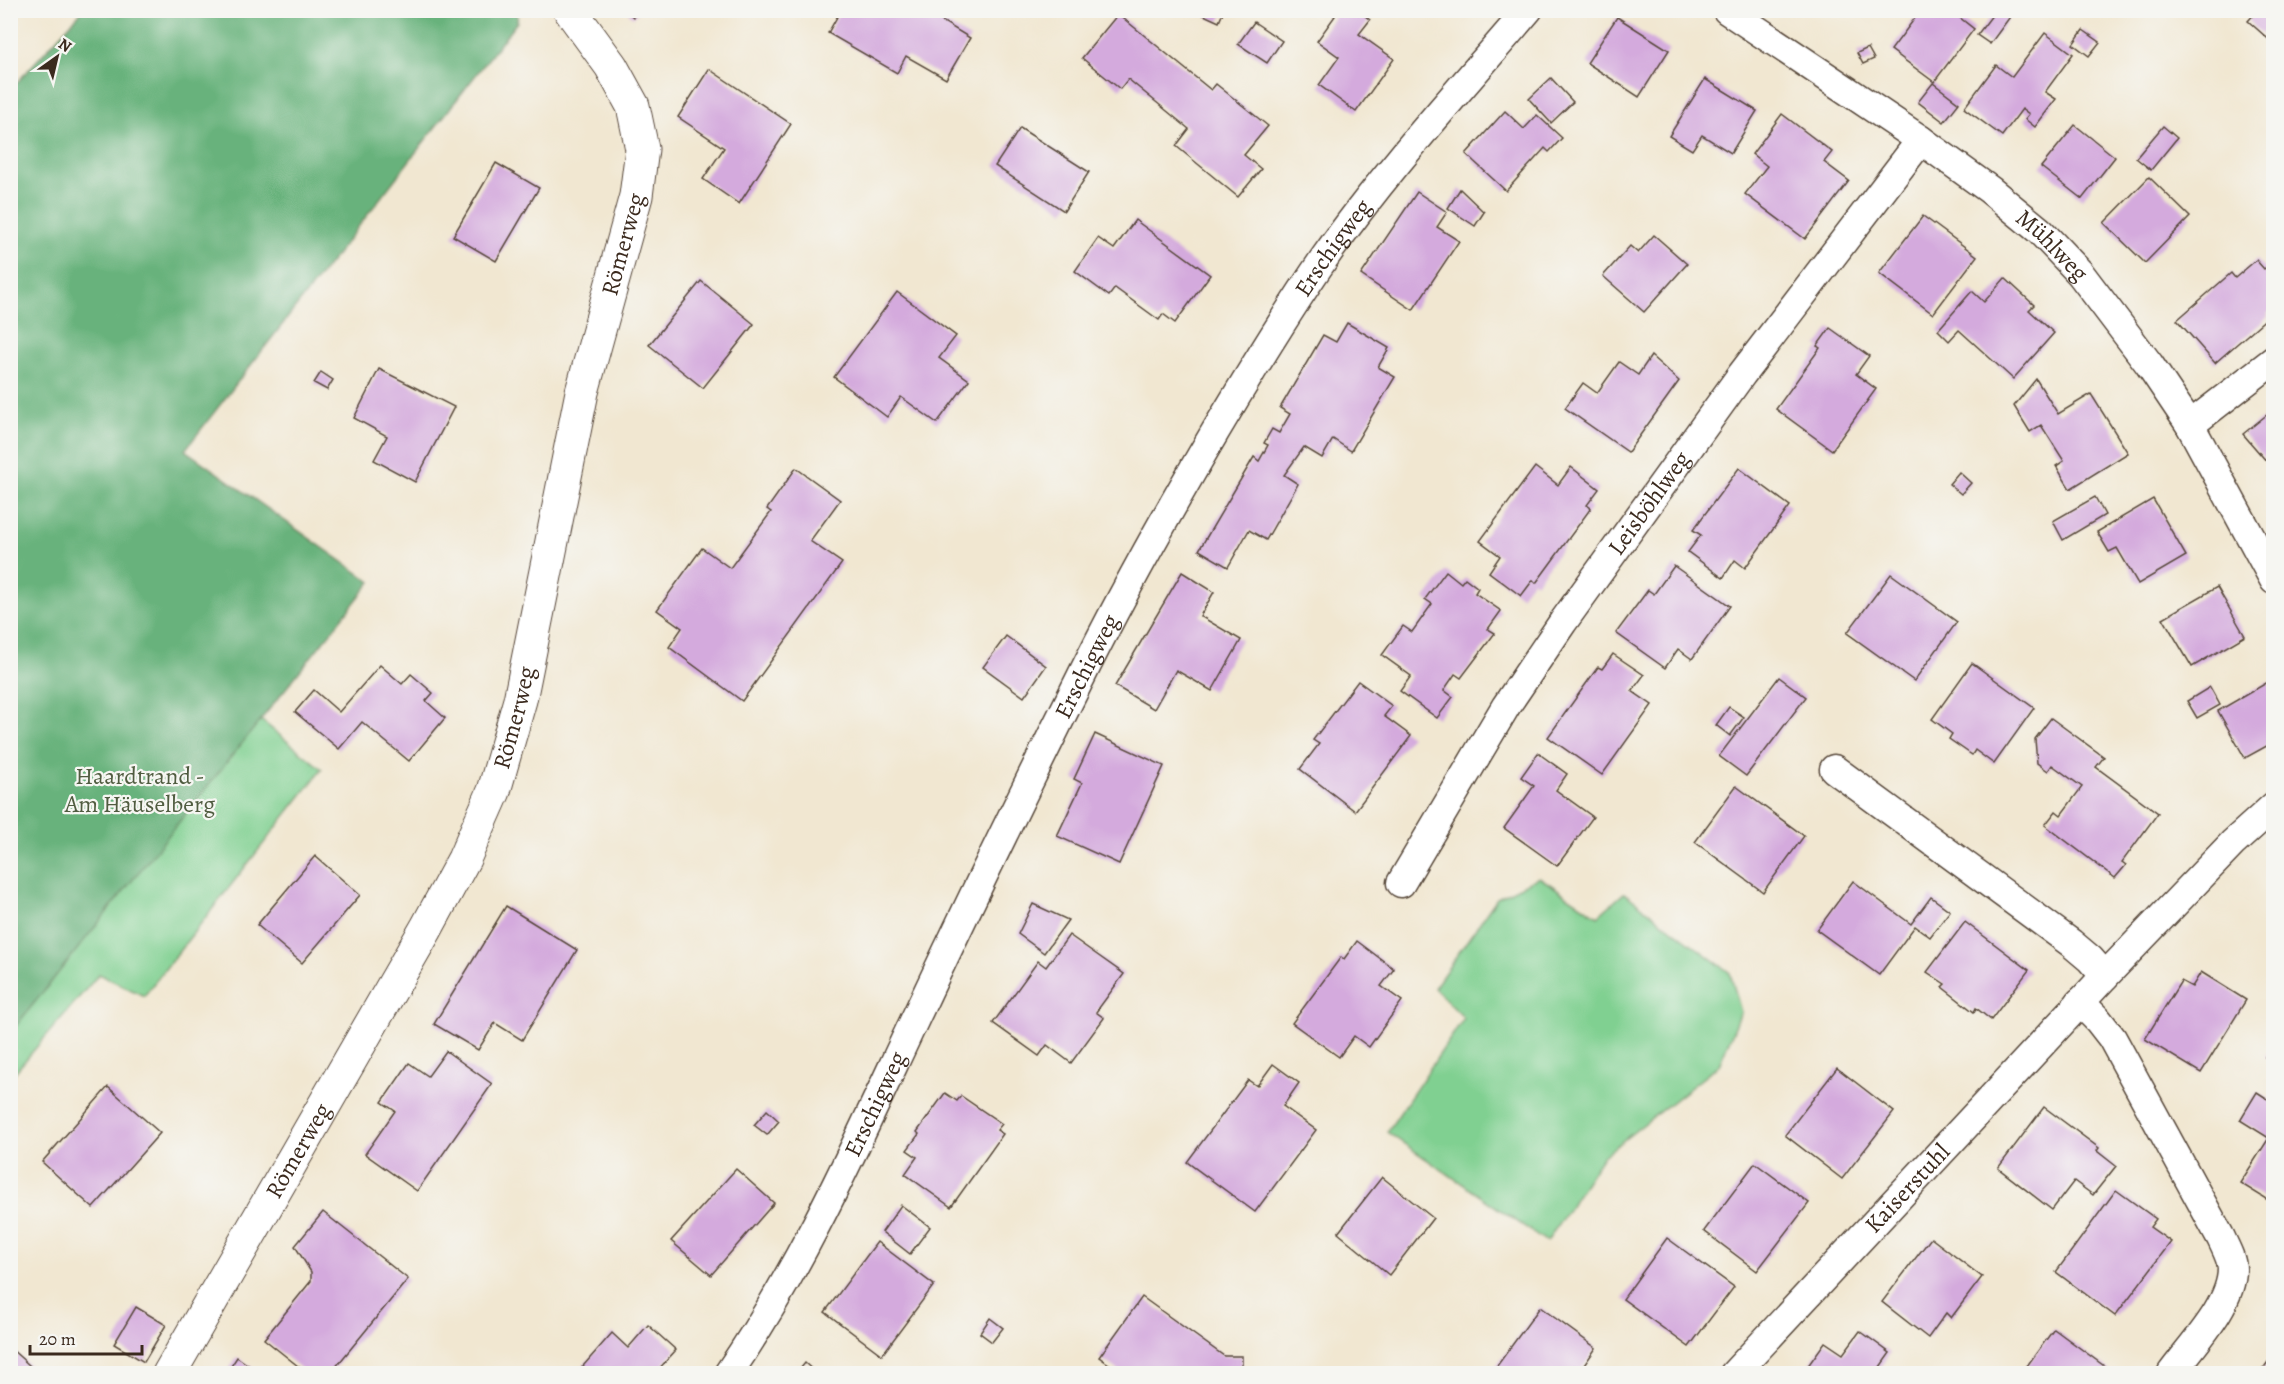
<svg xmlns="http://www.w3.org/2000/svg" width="2284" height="1384" font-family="Alegreya,serif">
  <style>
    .green { fill: #80d091; stroke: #5e7d58; stroke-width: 1.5 }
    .forest { fill: #68b27b; stroke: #526e4c; stroke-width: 1.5 }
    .building { fill: #d4aadd }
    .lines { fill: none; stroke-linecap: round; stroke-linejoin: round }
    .minor-casing { stroke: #564639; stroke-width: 31 }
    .tertiary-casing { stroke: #564639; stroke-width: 35 }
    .minor { stroke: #fff; stroke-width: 28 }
    .tertiary { stroke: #fff; stroke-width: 33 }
    .labels { text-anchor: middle; stroke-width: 4.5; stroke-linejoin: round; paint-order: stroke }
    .street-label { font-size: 24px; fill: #3b2a1e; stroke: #f6f6f2 }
    .park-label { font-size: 24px; fill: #505c40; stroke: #f6f6f2 }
  </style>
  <rect width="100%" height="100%" fill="#f6f6f2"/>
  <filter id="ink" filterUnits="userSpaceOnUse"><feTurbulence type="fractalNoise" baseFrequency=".0167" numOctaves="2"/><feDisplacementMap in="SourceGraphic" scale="12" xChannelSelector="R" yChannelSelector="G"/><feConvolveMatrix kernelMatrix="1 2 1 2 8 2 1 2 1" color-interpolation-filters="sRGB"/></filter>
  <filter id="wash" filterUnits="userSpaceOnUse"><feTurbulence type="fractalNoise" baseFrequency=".008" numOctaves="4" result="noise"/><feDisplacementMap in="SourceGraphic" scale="24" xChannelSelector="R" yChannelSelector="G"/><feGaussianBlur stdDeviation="1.35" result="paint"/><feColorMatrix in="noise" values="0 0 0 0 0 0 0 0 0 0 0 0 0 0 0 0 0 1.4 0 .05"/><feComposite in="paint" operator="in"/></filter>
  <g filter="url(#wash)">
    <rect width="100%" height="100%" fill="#f1e7d1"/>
    <!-- green -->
    <g class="green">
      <polygon points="11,520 322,769 144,996 99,974 11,1077"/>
      <polygon points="1539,877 1598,916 1624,893 1730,973 1741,1012 1719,1065 1602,1157 1547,1242 1387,1132 1464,1018 1434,988 1497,898"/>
    </g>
    <!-- forest -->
    <polygon class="forest" points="82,11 518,11 517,22 185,450 371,582 11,1032 11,89"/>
    <g id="blocks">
      <!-- building -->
      <g class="building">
        <polygon points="626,10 640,10 633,17"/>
        <polygon points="841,10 924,10 970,38 946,79 906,56 897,73 828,33"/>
        <polygon points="1193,10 1224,10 1219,22"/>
        <polygon points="1327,10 1358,10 1370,20 1359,34 1394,59 1356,112 1319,85 1339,57 1317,41 1335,16"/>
        <polygon points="1921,10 1950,10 1974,29 1934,82 1891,50"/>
        <polygon points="1996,10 2015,10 1990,44 1977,35"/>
        <polygon points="2258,10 2274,10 2274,44 2248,21"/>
        <polygon points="1118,14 1211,90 1216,84 1268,126 1244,155 1261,169 1238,197 1176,146 1189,129 1128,79 1120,89 1082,58"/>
        <polygon points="1617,17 1669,50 1639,97 1587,63"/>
        <polygon points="1254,22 1282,41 1267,63 1238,44"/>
        <polygon points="2083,30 2100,42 2089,56 2073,44"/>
        <polygon points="2045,33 2073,54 2045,92 2056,99 2035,127 2025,119 2029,114 2022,109 2002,136 1964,108 1996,65 2012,77"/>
        <polygon points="1868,48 1874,59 1863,64 1857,53"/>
        <polygon points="709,69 791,124 739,204 703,179 724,148 678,117"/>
        <polygon points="1551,78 1573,102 1551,123 1529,99"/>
        <polygon points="1705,79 1757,111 1731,153 1702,135 1692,150 1669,136"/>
        <polygon points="1933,83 1959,103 1944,122 1918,102"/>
        <polygon points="1505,111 1524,129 1537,115 1562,138 1549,152 1545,148 1506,191 1466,154"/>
        <polygon points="1782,114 1832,152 1824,162 1849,181 1805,239 1745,194 1767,166 1752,154"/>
        <polygon points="2075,125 2115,157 2082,199 2041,167"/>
        <polygon points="2163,126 2177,138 2151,170 2136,158"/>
        <polygon points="1020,128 1089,172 1064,211 995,166"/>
        <polygon points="496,163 539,188 496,261 453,236"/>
        <polygon points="2149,177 2190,217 2145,263 2104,223"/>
        <polygon points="1460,189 1484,212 1475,226 1448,208"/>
        <polygon points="1417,192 1447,212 1437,227 1459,241 1413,310 1361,275"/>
        <polygon points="1923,216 1977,256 1933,314 1879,273"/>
        <polygon points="1135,220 1210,275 1175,323 1163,314 1159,320 1115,288 1109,296 1075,271 1098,238 1114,249"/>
        <polygon points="1654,235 1687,264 1644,312 1603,276 1630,246 1638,253"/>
        <polygon points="2256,260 2264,269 2274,261 2274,308 2267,314 2269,316 2215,363 2177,320 2231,273 2235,278"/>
        <polygon points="2005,278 2034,305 2029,310 2054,333 2013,379 1959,330 1949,341 1938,330 1972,291 1984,302"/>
        <polygon points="701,281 754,324 703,388 649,345"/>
        <polygon points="897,292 956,336 939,358 969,380 937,423 901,397 887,417 834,377"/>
        <polygon points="1347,323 1389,348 1378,367 1395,377 1351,451 1333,439 1322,458 1304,447 1284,475 1298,484 1266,540 1249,530 1228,567 1199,550 1254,457 1259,461 1268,445 1264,443 1272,429 1279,433 1290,414 1280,408 1323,335 1336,342"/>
        <polygon points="1830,328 1869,356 1856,374 1876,389 1832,450 1776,409 1820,348 1817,346"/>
        <polygon points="1651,356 1679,381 1628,452 1565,408 1583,383 1597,393 1619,362 1638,375"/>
        <polygon points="379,369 454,407 415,482 374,460 387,436 354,418"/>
        <polygon points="321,372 333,380 327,390 314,383"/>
        <polygon points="2036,379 2058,414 2091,394 2128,453 2070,489 2056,466 2064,461 2041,425 2030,432 2014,406"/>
        <polygon points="2274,409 2274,470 2243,434"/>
        <polygon points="1535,467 1558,485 1571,467 1599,489 1587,505 1591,508 1536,583 1533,580 1521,596 1489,572 1500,556 1480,541"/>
        <polygon points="796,468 840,500 810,541 842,563 742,701 669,647 682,628 657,610 702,548 730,568 771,512 767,509"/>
        <polygon points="1739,468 1790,506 1745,568 1735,560 1723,578 1688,552 1701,535 1693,530"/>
        <polygon points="1959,472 1971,483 1961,494 1949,484"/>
        <polygon points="2095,497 2105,515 2063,540 2053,521"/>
        <polygon points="2153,499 2186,556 2138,584 2117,548 2109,552 2097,532"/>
        <polygon points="1674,566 1730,606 1692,659 1678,649 1665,668 1616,633 1648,590 1654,594"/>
        <polygon points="1446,571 1461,583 1465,578 1478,588 1475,593 1501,611 1488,629 1495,633 1461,678 1455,674 1444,690 1453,697 1437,718 1400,691 1411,676 1382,655 1403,626 1412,632 1432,604 1425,599"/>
        <polygon points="1182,572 1214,592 1200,616 1241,640 1212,691 1176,670 1154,709 1115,686"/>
        <polygon points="1891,574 1957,622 1914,681 1847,633"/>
        <polygon points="2217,587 2245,636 2192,667 2163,618"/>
        <polygon points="1006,636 1046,666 1024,697 983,667"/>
        <polygon points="1613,654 1644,675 1632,691 1652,705 1602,775 1548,737 1598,667 1602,669"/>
        <polygon points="1972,663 2034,708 1994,764 1975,750 1972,755 1949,739 1952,734 1932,719"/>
        <polygon points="380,665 402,684 411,674 433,693 426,701 445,718 409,761 362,722 339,749 295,712 314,690 339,712"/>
        <polygon points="1779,677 1806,697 1746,776 1719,756"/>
        <polygon points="1358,681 1392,706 1384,716 1411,736 1355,811 1300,769 1319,744 1313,740"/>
        <polygon points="2268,682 2274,692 2274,742 2245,758 2218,711"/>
        <polygon points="2210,687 2220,705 2197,718 2187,701"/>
        <polygon points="1729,707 1744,717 1730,736 1716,725"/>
        <polygon points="2051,718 2104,757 2096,767 2158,813 2122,862 2126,865 2115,878 2045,825 2056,811 2061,815 2082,787 2052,765 2048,771 2037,763 2035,739"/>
        <polygon points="1095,734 1164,766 1119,864 1057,836 1082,783 1074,779"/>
        <polygon points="1538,753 1567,774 1556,790 1593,817 1557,866 1504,828 1534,786 1521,777"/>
        <polygon points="1736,786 1804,836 1763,892 1695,842"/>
        <polygon points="315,856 360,895 302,963 257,925"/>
        <polygon points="1853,881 1911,924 1931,897 1950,911 1930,937 1915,926 1879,975 1817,930"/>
        <polygon points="1033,904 1068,920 1044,953 1018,934"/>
        <polygon points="506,906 577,950 522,1040 495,1023 478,1050 434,1024"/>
        <polygon points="1965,922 2029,970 1991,1020 1976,1008 1974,1012 1942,987 1945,984 1927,972"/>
        <polygon points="1069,935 1124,974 1096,1012 1104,1018 1071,1063 1047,1045 1039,1056 993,1023 1038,961 1046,967"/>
        <polygon points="1357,941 1394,969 1381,986 1402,1001 1369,1047 1354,1036 1339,1057 1292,1023 1341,957 1344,959"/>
        <polygon points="2201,972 2246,1000 2201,1073 2145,1039 2181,981 2192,987"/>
        <polygon points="2272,1046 2274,1047 2274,1062 2265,1057"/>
        <polygon points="446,1051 492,1084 417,1191 365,1154 395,1111 382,1102 409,1063 428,1076"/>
        <polygon points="1273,1064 1299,1083 1283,1106 1316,1130 1255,1212 1187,1162 1248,1080 1257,1086"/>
        <polygon points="1837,1068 1894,1112 1842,1179 1785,1135"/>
        <polygon points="108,1087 160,1133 93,1208 42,1162"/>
        <polygon points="2257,1092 2274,1103 2274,1204 2240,1183 2269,1138 2240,1120"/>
        <polygon points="945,1093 957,1101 961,1096 1002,1124 997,1130 1003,1134 951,1207 905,1174 917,1157 907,1150 919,1134 917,1132"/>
        <polygon points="2044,1107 2099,1148 2097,1151 2116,1166 2093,1195 2074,1181 2052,1210 1998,1168"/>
        <polygon points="767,1110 779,1121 767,1135 754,1125"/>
        <polygon points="1755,1163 1809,1203 1757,1271 1704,1231"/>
        <polygon points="736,1169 774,1203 711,1275 671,1241"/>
        <polygon points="1382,1177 1433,1218 1389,1275 1338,1233"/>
        <polygon points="2116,1190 2156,1219 2150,1227 2171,1242 2115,1316 2056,1272"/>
        <polygon points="901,1205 930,1227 910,1254 882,1232"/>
        <polygon points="323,1212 408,1279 330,1374 308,1374 264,1339 311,1281 311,1272 295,1246"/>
        <polygon points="1667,1238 1734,1287 1689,1347 1623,1299"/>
        <polygon points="1931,1238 1982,1277 1951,1318 1946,1313 1928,1338 1882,1302"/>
        <polygon points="877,1242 934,1285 882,1355 825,1312"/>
        <polygon points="1142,1297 1224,1356 1242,1356 1242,1374 1123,1374 1099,1357"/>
        <polygon points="136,1307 166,1325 144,1362 114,1344"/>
        <polygon points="1540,1307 1596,1348 1578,1374 1491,1374"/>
        <polygon points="990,1318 1003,1328 992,1342 980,1333"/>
        <polygon points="648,1325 676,1350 656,1372 657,1374 576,1374 612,1333 628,1348"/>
        <polygon points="2054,1329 2115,1374 2021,1374"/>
        <polygon points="1860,1331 1890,1353 1875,1374 1802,1374 1825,1342 1843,1354"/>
        <polygon points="10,1348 39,1374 10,1374"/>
        <polygon points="237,1357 261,1374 226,1374"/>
        <polygon points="2271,1358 2274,1359 2274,1374 2259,1374"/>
        <polygon points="805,1363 817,1374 796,1374"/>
      </g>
    </g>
  </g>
  <g filter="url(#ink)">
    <use href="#blocks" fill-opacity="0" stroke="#564639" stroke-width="1.5"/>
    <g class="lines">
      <defs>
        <g id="minor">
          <path id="s1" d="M1727,10L1921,140L1990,190L2040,231L2080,273L2149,364L2190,425L2274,580"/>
          <polyline points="2190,425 2274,360"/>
          <polyline points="1834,769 2071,943 2090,959 2105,976"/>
          <path id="s2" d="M1401,883L1506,706L1563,622L1742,374L1921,140"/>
          <path d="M2080,1002L2098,1020L2112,1038L2221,1238C2225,1247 2232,1259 2232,1269C2232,1305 2192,1345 2171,1374"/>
          <path id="s3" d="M728,1374C804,1263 857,1142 914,1021C968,906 1024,791 1081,677C1122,594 1168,512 1215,432C1250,373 1286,314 1325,257C1386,170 1459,91 1528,10"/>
          <path id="s4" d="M1734,1374L2105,976L2233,843L2274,806"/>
        </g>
        <g id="tertiary">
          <path id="s5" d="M169,1374L426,929L464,859L494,791L520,700L582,392L636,196L642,149L633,106L611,66L570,10"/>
        </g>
      </defs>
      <!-- minor casing -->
      <use href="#minor" class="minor-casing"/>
      <!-- tertiary casing -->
      <use href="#tertiary" class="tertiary-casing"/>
      <!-- minor -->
      <use href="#minor" class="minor"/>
      <!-- tertiary -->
      <use href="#tertiary" class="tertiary"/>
    </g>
  </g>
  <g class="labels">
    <!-- street labels -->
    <g class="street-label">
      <text dy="8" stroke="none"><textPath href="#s5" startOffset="1230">Römerweg</textPath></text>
      <text dy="8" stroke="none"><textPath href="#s1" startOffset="402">Mühlweg</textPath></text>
      <text dy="8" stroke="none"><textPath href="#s3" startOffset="1280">Erschigweg</textPath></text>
      <text dy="8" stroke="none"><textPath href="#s2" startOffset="454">Leisböhlweg</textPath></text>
      <text dy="8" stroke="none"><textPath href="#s3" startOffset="794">Erschigweg</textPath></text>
      <text dy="8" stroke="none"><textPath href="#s5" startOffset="744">Römerweg</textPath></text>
      <text dy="8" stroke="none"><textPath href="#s3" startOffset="308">Erschigweg</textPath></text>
      <text dy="8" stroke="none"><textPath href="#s5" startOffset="258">Römerweg</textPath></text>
      <text dy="8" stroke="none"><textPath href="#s4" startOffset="254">Kaiserstuhl</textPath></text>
    </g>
    <!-- park labels -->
    <g class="park-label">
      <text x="140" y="784">Haardtrand -<tspan x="140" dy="28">Am Häuselberg</tspan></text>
    </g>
  </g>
  <!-- margin -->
  <rect width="2284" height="1384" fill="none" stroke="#f6f6f2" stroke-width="36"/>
  <!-- north arrow -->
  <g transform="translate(57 57) rotate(34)" stroke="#f6f6f2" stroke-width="4.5" paint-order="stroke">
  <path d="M0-4.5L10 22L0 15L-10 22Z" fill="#3b2a1e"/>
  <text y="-9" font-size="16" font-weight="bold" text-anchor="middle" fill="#3b2a1e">N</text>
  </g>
  <!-- scale -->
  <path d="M30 1345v9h112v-9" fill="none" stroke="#3b2a1e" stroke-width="3"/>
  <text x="39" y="1345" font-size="18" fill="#3b2a1e" stroke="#f6f6f2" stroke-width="4.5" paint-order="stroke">20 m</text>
</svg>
